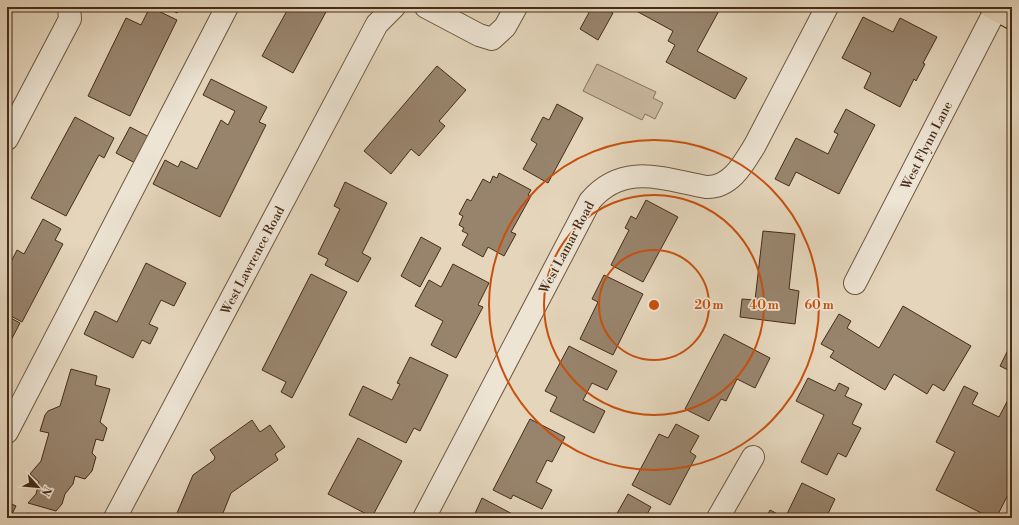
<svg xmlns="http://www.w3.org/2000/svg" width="1019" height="525" font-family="'Libre Bodoni',serif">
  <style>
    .green { fill: #c9b89f; stroke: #88725c }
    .building { fill: #98846d; stroke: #462c18 }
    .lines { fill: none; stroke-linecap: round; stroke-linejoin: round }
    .minor-casing { stroke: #6e5641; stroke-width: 24 }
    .major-casing { stroke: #462c18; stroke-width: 24 }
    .minor { stroke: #ede4d3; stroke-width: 22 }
    .major { stroke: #e4d5bb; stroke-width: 22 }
    .ring { fill: none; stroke: #c8500e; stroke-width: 2 }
    .labels { text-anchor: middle; stroke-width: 3.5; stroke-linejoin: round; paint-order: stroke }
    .street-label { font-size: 13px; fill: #462c18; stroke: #ede4d3 }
    .centre { fill: #c8500e; stroke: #ede4d3; stroke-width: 2 }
    .ring-label { font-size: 12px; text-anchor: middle; font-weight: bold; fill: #c8500e; stroke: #ede4d3; stroke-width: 3.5; stroke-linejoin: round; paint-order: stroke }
  </style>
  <rect width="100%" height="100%" fill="#e4d5bb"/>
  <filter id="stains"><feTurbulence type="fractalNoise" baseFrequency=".005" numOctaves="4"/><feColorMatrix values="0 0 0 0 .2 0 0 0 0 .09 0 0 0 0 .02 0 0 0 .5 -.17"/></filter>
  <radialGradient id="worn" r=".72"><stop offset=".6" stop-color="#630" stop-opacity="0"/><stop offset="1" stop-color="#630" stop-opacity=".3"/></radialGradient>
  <!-- green -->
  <polygon class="green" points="597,64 656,92 653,98 663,103 655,119 645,114 642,120 583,91"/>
  <!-- building -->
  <g class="building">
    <polygon points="150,7 177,20 130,116 88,96 126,18 141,25"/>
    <polygon points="166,7 180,7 177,13"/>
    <polygon points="289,7 323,7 327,10 293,73 262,56"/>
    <polygon points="592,7 601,7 613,13 598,40 580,29"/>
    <polygon points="629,7 721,7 697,51 747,78 735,99 666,62 675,45 668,41 673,31"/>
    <polygon points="863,17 893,32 900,18 937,37 923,63 925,64 916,81 914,79 900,107 864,88 871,73 842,58"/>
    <polygon points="437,66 466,90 439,121 445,126 419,156 411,149 391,174 364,151"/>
    <polygon points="211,79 267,107 259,122 266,125 220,217 153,184 165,160 178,167 181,161 197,169 221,120 228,125 235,111 203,95"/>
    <polygon points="557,104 583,118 548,183 523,169 537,144 531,140 543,117 549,120"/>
    <polygon points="846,109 875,125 839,194 796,172 789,186 775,179 796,138 828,154 838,134 834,132"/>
    <polygon points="75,117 114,138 104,158 99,155 66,216 31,198"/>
    <polygon points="130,127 151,138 137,164 116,153"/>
    <polygon points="499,173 531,190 528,195 531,196 511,232 516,234 504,256 488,247 483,257 462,245 468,234 462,231 464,228 459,225 463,216 459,214 467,199 471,201 483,179 490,183 493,176 497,178"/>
    <polygon points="345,182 387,203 362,253 371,258 358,282 325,265 328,259 318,254 340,209 334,206"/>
    <polygon points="646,200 678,217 643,282 611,265 629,230 625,228 631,216 636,219"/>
    <polygon points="43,219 61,229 55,240 63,244 22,322 7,314 7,270 17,250 24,254"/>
    <polygon points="763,231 795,234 789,289 799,291 795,324 740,317 742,299 755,300"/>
    <polygon points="421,237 441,248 420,287 401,276"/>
    <polygon points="146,263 186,283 174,306 161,300 149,324 158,328 150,344 142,340 133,358 84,334 95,311 117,322"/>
    <polygon points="453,264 489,283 478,305 483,307 456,358 431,345 443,321 415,306 429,280 441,287"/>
    <polygon points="311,274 347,292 292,398 281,392 286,382 262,370"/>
    <polygon points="604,275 643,294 613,355 580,339 598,302 592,299"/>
    <polygon points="903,306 971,346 944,391 933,384 927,394 894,374 885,390 830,357 834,351 821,344 839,314 851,321 847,328 879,348"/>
    <polygon points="7,316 20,323 7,348"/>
    <polygon points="724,334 770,358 755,388 737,379 726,401 721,399 709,421 685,409"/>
    <polygon points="1012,342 1012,372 1000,366"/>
    <polygon points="569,346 617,371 607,390 592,383 583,400 605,411 594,433 550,411 557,397 545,391"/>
    <polygon points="410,357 448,375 420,431 414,428 406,443 349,415 363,386 392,400 400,384 397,383"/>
    <polygon points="71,369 97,376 95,385 110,389 100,422 107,428 103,441 96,439 92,453 96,457 92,471 85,479 75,476 73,484 65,494 62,504 56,511 28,503 36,494 39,482 30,474 41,461 49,433 40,431 45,415 48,411 60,406"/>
    <polygon points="808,378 835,391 839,383 849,388 845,396 862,404 852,424 861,428 846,457 838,453 827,475 801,462 824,415 796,401"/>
    <polygon points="964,386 978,393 972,404 999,417 1012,392 1012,487 996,518 991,518 936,490 955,452 936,442"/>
    <polygon points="530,419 565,437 552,462 547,460 536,482 552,490 542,509 513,495 511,499 493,490"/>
    <polygon points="252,420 260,432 270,425 285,447 275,454 278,460 231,493 221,518 175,518 193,475 214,460 215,457 210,450"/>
    <polygon points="676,424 699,436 690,452 696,456 670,505 632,485 659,434 668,438"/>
    <polygon points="358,438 402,461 372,517 328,494"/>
    <polygon points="802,483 835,499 826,518 766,518 770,510 785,518"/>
    <polygon points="628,494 651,507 645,518 605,518 608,513 615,517"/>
    <polygon points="482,498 520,518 473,518"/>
    <polygon points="7,502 16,506 10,518 7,518"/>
    <polygon points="28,513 39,518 26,518"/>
  </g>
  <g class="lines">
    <defs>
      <g id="minor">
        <polyline points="426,7 479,35 492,39 505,27 516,7"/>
        <polyline points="7,139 70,19 69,7"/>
        <polyline points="855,283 997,7"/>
        <polyline points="7,432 227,7"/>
        <polyline points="115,518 377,24 394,7"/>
        <path d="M424,518L590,201C623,162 663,179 706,187C731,188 744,163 755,145L827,7"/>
        <polyline points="718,518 753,457"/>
      </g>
      <polyline id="major" points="991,7 1012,18"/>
    </defs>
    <!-- minor casing -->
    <use href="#minor" class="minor-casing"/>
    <!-- major casing -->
    <use href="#major" class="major-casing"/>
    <!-- minor -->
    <use href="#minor" class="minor"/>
    <!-- major -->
    <use href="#major" class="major"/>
  </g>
  <!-- distance rings -->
  <g class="ring">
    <circle cx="654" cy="305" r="55"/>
    <circle cx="654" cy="305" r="110"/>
    <circle cx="654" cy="305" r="165"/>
  </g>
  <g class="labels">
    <!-- street labels -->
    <g class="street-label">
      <text transform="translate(926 145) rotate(-63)" y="5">West Flynn Lane</text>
      <text transform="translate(566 247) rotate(-62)" y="5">West Lamar Road</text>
      <text transform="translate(252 260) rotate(-62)" y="5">West Lawrence Road</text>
    </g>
  </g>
  <circle cx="654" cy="305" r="6" class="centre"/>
  <g class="ring-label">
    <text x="709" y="309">20 m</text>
    <text x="764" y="309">40 m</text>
    <text x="819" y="309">60 m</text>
  </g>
  <!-- margin -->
  <rect width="1019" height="525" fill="none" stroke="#e4d5bb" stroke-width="24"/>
  <rect x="8" y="8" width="1003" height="509" fill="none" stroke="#462c18" stroke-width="2"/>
  <rect x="12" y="12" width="995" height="501" fill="none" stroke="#462c18"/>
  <!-- north arrow -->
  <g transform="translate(38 487) rotate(117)" stroke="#ede4d3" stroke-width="3" paint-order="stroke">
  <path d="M0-3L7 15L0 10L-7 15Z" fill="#462c18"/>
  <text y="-6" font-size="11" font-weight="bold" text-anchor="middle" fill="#462c18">N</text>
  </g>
  <rect width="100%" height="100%" filter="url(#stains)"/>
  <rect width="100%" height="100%" fill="url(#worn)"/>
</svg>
